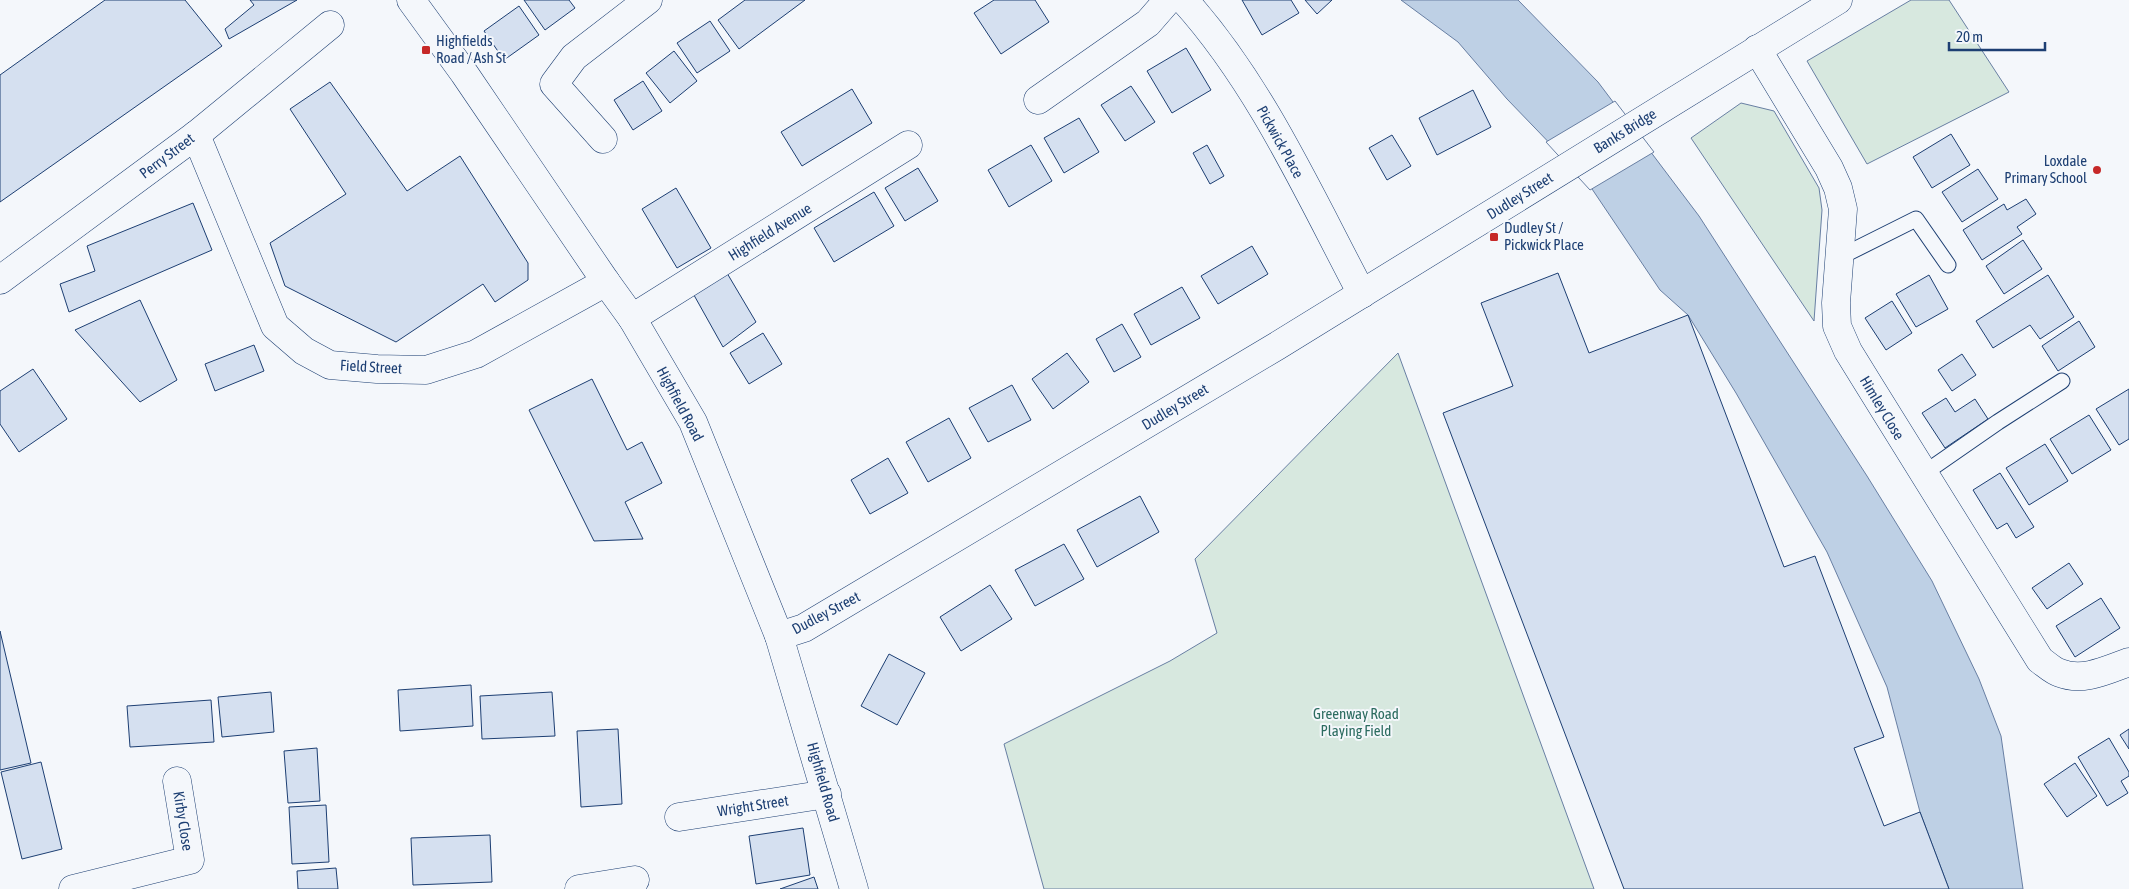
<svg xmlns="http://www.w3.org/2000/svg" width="2129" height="889" font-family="'Asap Condensed',sans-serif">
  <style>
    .green { fill: #d7e8df; stroke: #687fa3 }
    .water { fill: #bed0e5; stroke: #687fa3 }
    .pier { fill: #f4f7fb; stroke: #687fa3 }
    .building { fill: #d5e0f0; stroke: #1d3f73 }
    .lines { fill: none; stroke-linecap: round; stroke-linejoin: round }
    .service-casing { stroke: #1d3f73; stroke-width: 17 }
    .minor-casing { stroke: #1d3f73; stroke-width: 29 }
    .tertiary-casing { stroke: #1d3f73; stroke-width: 29 }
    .secondary-casing { stroke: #1d3f73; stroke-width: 29 }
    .service { stroke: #f4f7fb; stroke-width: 15 }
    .minor { stroke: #f4f7fb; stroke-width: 28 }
    .tertiary { stroke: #f4f7fb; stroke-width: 28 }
    .secondary { stroke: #f4f7fb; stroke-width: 28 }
    .poi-dot { fill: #c62828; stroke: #f4f7fb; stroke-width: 2 }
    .labels { text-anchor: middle; stroke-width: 4; stroke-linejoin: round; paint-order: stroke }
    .poi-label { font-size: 15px; fill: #1d3f73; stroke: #f4f7fb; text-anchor: start }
    .street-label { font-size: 15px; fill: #1d3f73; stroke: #f4f7fb }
    .park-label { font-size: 15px; fill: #2c6c60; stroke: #f4f7fb }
  </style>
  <rect width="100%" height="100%" fill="#f4f7fb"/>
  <!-- green -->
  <g class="green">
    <polygon points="1911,0 1949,0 2009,92 1867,164 1807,61"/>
    <polygon points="1741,103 1774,111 1819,188 1822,210 1814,321 1691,138"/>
    <polygon points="1398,353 1594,889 1044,889 1004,744 1170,661 1217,633 1195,559"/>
  </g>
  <!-- water -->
  <polygon class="water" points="1401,0 1518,0 1598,82 1699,216 1867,476 1932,581 1979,679 2001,736 2023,889 1949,889 1920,812 1887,687 1827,552 1736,393 1688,315 1660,290 1588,183 1507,99 1458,42"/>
  <!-- pier -->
  <polygon class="pier" points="1615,101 1654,152 1590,190 1546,142"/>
  <!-- building -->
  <g class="building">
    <polygon points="105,0 185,0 222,46 0,202 0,75"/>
    <polygon points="250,0 297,0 229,39 225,29 254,5"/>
    <polygon points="524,0 569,0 575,8 545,30"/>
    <polygon points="745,0 805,0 739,49 718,20"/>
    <polygon points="994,0 1035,0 1049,22 1001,54 974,13"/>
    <polygon points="1242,0 1291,0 1299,13 1262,35"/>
    <polygon points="1305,0 1332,0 1317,14"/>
    <polygon points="519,6 539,35 504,60 484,31"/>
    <polygon points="710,21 730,51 697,73 677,43"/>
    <polygon points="1186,48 1211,90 1172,113 1147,71"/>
    <polygon points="674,51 697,81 670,103 646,73"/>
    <polygon points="643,81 662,111 633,130 614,100"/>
    <polygon points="330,82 407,191 460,156 528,263 528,280 495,302 483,284 396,342 285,286 270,243 346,194 290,109"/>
    <polygon points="1131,86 1155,122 1125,141 1101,105"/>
    <polygon points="852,89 872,123 802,166 781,132"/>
    <polygon points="1473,90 1491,127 1437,155 1419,118"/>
    <polygon points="1079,118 1099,152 1064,173 1044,138"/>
    <polygon points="1951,134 1970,165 1932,188 1913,157"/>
    <polygon points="1392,135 1411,166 1387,180 1369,148"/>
    <polygon points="1031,145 1052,181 1009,207 988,170"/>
    <polygon points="1207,145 1224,176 1210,184 1193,153"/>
    <polygon points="918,168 938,201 905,221 885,188"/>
    <polygon points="1978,169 1998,199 1962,222 1942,192"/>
    <polygon points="676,188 711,248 677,268 642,209"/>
    <polygon points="874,192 894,226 834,262 814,228"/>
    <polygon points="2026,199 2036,214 2017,227 2022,234 1982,260 1963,230 2004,204 2007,210"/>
    <polygon points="193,203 212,250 69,312 60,284 95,271 87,246"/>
    <polygon points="2023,240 2042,269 2004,294 1986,266"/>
    <polygon points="1252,246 1268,274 1218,304 1201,276"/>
    <polygon points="724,268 756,322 723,347 690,288"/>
    <polygon points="1558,273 1589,353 1688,315 1784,567 1815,556 1884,737 1854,748 1884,826 1920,812 1949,889 1624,889 1443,413 1513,386 1481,303"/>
    <polygon points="1929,275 1948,309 1916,327 1896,294"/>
    <polygon points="2048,275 2074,317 2040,339 2030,325 1993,348 1976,321"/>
    <polygon points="1182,287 1200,318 1151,345 1134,314"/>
    <polygon points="140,300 177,380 140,402 75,330"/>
    <polygon points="1892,301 1912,333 1886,350 1865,318"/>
    <polygon points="2079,321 2095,347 2058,371 2042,346"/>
    <polygon points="1122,324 1141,357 1114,372 1096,339"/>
    <polygon points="763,333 782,364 749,384 730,353"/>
    <polygon points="254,345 264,371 215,391 205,364"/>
    <polygon points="1067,353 1089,382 1053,409 1032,379"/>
    <polygon points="1962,354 1976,375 1952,391 1938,370"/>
    <polygon points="33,369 67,419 19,452 0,424 0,391"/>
    <polygon points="592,379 627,450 642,442 662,483 625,502 643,539 594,541 529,410"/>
    <polygon points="1012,385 1031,420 988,442 969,408"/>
    <polygon points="2129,389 2129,439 2119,445 2096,409"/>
    <polygon points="1946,398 1955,412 1975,399 1988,419 1945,448 1922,413"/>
    <polygon points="2089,415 2111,450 2072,474 2050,439"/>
    <polygon points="949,418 971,458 928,482 906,442"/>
    <polygon points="2045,444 2068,481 2029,505 2006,468"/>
    <polygon points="888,458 908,493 870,514 851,480"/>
    <polygon points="2000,473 2034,527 2016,538 2007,523 1997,529 1973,490"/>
    <polygon points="1140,496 1159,532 1097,567 1077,530"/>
    <polygon points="1064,544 1084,579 1035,606 1015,570"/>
    <polygon points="2069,563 2083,584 2047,609 2032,588"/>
    <polygon points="990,585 1012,619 961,651 940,617"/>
    <polygon points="2101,598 2120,628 2075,657 2056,626"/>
    <polygon points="0,631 31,763 0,770"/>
    <polygon points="889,654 925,673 897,725 861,706"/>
    <polygon points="471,685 473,726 400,731 398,690"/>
    <polygon points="271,692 274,732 222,737 218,697"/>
    <polygon points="552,692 555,736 482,739 480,696"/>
    <polygon points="211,700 214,742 130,747 127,706"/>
    <polygon points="618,729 622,804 581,807 577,731"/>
    <polygon points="2129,729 2129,749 2120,735"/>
    <polygon points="2109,738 2129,772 2129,776 2121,781 2128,793 2107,806 2078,757"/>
    <polygon points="317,748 320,801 288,803 284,751"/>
    <polygon points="41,762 62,849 22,859 1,772"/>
    <polygon points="2075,763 2097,796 2067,817 2044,784"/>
    <polygon points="326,805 329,862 292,864 289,807"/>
    <polygon points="803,828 810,875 756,884 749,836"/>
    <polygon points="490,835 492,882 413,885 411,838"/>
    <polygon points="336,868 338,889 298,889 297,871"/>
    <polygon points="814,877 818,889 780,889"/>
  </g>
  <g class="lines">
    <defs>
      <g id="service">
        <polyline points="1840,257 1916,219 1948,265"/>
        <polyline points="1923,474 1998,422 2062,381"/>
      </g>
      <g id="minor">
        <path d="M1184,0C1260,84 1309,194 1362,294"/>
        <path d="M1757,49L1829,168L1838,188L1843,209L1836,303L1837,326L1848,351L1869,385L2040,660C2046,664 2053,671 2060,673C2083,682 2107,670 2129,662"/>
        <polyline points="1038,100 1148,23 1168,0"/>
        <polyline points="196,135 275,326 304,351 330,365 377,369 426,370 476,354 606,282"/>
        <polyline points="603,139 554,84 574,57 648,0"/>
        <polyline points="0,280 196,135 330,25"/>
        <polyline points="632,318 908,145"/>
        <polyline points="679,817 827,794"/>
        <polyline points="73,889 190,860 177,781"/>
        <polyline points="579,889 635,880"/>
      </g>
      <polyline id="tertiary" points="779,636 804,628 1277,346 1838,0"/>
      <polyline id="secondary" points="411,0 464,73 606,282 632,318 693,422 779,636 854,889"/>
    </defs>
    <!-- service casing -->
    <use href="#service" class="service-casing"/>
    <!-- minor casing -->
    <use href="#minor" class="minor-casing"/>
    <!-- tertiary casing -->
    <use href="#tertiary" class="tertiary-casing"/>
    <!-- secondary casing -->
    <use href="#secondary" class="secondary-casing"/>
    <!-- service -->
    <use href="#service" class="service"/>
    <!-- minor -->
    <use href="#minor" class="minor"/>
    <!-- tertiary -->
    <use href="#tertiary" class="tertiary"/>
    <!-- secondary -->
    <use href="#secondary" class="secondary"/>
  </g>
  <!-- markers -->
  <g class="poi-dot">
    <rect x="421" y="45" width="10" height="10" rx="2.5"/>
    <circle cx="2097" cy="170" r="5"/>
    <rect x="1489" y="232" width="10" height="10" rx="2.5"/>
  </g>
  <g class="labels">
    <!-- poi labels -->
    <g class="poi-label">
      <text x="436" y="46">Highfields<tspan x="436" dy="17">Road / Ash St</tspan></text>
      <text x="2087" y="166" text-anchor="end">Loxdale<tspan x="2087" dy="17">Primary School</tspan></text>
      <text x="1504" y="233">Dudley St /<tspan x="1504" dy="17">Pickwick Place</tspan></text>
    </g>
    <!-- street labels -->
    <g class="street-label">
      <text transform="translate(1625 131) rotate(-32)" y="5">Banks Bridge</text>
      <text transform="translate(1280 142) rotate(61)" y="5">Pickwick Place</text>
      <text transform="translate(167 156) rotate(-37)" y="5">Perry Street</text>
      <text transform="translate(1520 196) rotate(-32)" y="5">Dudley Street</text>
      <text transform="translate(770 232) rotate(-32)" y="5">Highfield Avenue</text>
      <text transform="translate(371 367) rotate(3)" y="5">Field Street</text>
      <text transform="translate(680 404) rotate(62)" y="5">Highfield Road</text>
      <text transform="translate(1175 407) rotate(-31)" y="5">Dudley Street</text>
      <text transform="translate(1882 408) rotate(59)" y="5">Himley Close</text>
      <text transform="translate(826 613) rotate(-28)" y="5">Dudley Street</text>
      <text transform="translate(823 782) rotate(74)" y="5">Highfield Road</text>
      <text transform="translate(753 806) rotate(-9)" y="5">Wright Street</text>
      <text transform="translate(183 821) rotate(81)" y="5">Kirby Close</text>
    </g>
    <!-- park labels -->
    <g class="park-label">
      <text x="1356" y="719">Greenway Road<tspan x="1356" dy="17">Playing Field</tspan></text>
    </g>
  </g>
  <!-- scale -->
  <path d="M1949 42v8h96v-8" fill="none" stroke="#1d3f73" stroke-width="2.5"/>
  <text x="1956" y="42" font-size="15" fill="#1d3f73" stroke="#f4f7fb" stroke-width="4" paint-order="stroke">20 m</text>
</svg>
